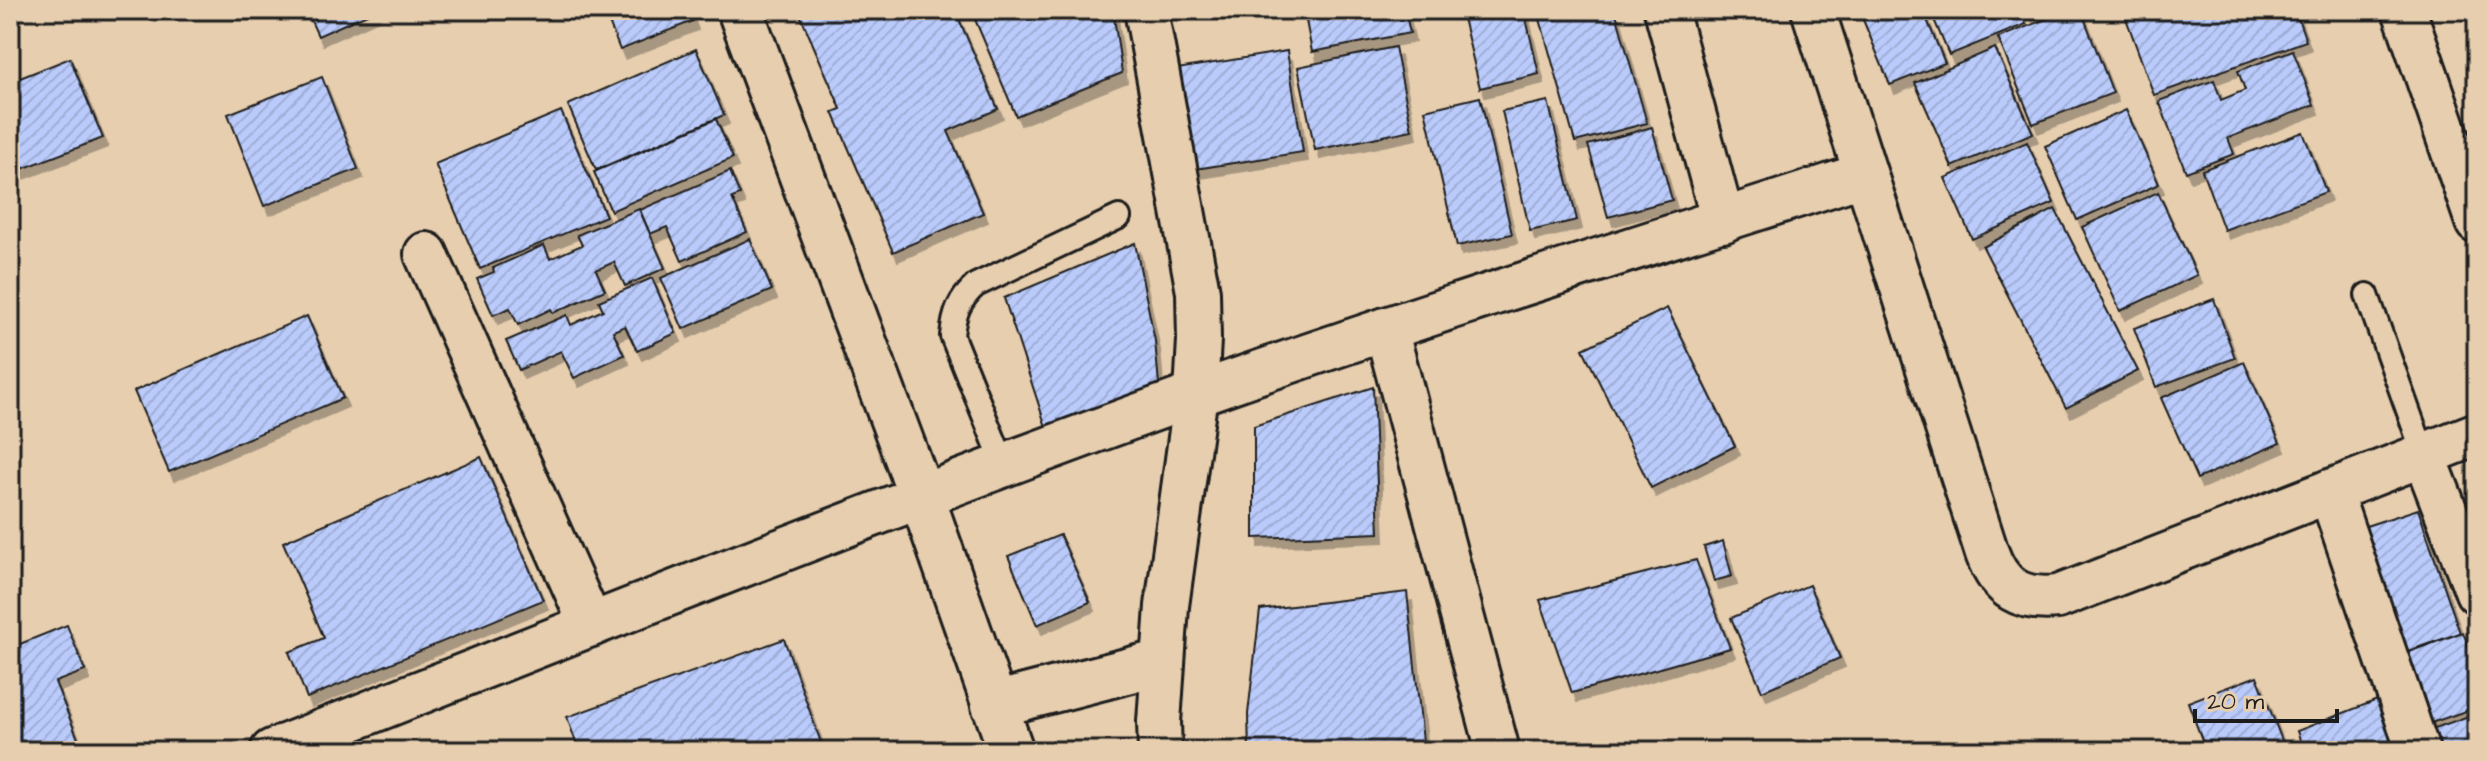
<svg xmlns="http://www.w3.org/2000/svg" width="2487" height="761" font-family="'Architects Daughter',sans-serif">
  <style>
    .building { fill: url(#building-hatch); stroke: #1c1c1c; stroke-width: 2; filter: url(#shadow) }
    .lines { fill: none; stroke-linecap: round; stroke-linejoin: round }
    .service-casing { stroke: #1c1c1c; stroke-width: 28 }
    .minor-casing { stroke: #1c1c1c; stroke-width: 48 }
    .tertiary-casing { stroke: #1c1c1c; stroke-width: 50 }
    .service { stroke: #e6ceaf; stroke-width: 22 }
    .minor { stroke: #e6ceaf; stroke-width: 42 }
    .tertiary { stroke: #e6ceaf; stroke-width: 44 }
  </style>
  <defs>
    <pattern id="building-hatch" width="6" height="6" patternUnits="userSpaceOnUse" patternTransform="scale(2)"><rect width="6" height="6" fill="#bacbfb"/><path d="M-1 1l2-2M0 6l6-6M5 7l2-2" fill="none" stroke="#9faed7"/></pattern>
    <filter id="shadow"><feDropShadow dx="5" dy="9" stdDeviation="0" flood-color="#0004"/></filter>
  </defs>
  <rect width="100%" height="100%" fill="#e6ceaf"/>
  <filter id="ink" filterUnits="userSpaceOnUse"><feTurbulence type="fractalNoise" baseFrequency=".0125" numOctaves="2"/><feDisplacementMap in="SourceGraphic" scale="16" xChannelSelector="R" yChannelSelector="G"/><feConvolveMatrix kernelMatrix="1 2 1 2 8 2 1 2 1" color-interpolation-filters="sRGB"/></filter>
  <g filter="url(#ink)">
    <!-- building -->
    <g class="building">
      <polygon points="306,10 376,10 318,36"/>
      <polygon points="604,10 689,10 693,21 620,50"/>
      <polygon points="798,10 955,10 998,109 948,131 983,213 893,252 833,112 841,109"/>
      <polygon points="971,10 1113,10 1122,73 1016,116"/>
      <polygon points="1304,10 1405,10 1410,33 1312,52"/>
      <polygon points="1461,10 1524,10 1539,74 1480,88"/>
      <polygon points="1568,10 1615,10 1647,123 1575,142 1540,19"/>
      <polygon points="1859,10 1923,10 1945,63 1890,85"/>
      <polygon points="1930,10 2020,10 2026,24 1949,55"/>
      <polygon points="2027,10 2052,10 2029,18"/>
      <polygon points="2069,10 2081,10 2113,93 2033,124 1998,38"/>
      <polygon points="2123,10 2295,10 2306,41 2154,95"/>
      <polygon points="1395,47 1412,130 1315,150 1298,67"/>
      <polygon points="1995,48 2033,133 1952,167 1915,83"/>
      <polygon points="696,49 724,115 596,170 568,105"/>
      <polygon points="2293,50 2314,105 2228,138 2234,154 2186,172 2159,101 2214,80 2221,100 2245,90 2238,71"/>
      <polygon points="1287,51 1303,152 1195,169 1177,69"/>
      <polygon points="70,58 103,138 14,172 10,162 10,82"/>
      <polygon points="322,77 358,169 264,206 228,114"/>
      <polygon points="1480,97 1512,234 1457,246 1425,110"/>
      <polygon points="1548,101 1577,220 1530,231 1502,111"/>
      <polygon points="2126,110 2159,184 2077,220 2045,146"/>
      <polygon points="561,111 606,216 480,269 435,164"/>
      <polygon points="716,119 733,158 611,211 594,172"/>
      <polygon points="1652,127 1672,200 1608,217 1588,145"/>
      <polygon points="2303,132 2326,192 2224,230 2202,170"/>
      <polygon points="2027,142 2054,203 1972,239 1945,178"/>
      <polygon points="730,171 740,195 732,198 747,232 682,261 667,227 650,234 640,210"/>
      <polygon points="2158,192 2197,275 2120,311 2082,227"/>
      <polygon points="639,209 665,268 625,286 614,262 596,270 605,290 553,313 551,309 518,325 510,308 493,315 477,279 494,272 493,268 544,245 550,259 582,245 577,235"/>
      <polygon points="2055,209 2138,371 2066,408 1983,247"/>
      <polygon points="750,239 772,290 683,329 661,278"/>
      <polygon points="1135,243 1155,341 1160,395 1047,430 1004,298"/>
      <polygon points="652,278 676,333 637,351 625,326 613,331 624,355 574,378 561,351 519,370 506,341 567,315 571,325 603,310 599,301"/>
      <polygon points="2214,299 2235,358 2156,387 2134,328"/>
      <polygon points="1667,308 1735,446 1651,488 1583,349"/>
      <polygon points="307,316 343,398 169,472 134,391"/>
      <polygon points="2244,362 2280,443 2197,479 2161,398"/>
      <polygon points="1373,387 1379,533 1254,538 1254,426"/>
      <polygon points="481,457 543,600 307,698 289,652 324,638 283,542"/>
      <polygon points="2418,509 2460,633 2402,653 2360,528"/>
      <polygon points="1060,535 1090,602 1037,625 1008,556"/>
      <polygon points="1723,541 1732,576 1714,581 1704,547"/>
      <polygon points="1696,560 1730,648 1572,693 1540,600"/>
      <polygon points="1809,585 1840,658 1762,691 1731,618"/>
      <polygon points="1407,592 1424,751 1249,751 1248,714 1260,610"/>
      <polygon points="67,625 85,671 55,682 83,751 10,751 10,648"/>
      <polygon points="2463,632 2477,670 2477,707 2431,723 2406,653"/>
      <polygon points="784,639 824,751 579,751 567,717"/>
      <polygon points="2257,676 2286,751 2206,751 2188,702"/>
      <polygon points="2390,695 2412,751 2304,751 2297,731"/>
      <polygon points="2477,713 2477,751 2440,751 2432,729"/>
    </g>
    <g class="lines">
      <defs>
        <g id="service">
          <polyline points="2367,295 2424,455"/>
          <path d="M1004,465L952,336C954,314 959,300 976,285L1119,217"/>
        </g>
        <g id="minor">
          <polyline points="1146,10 1198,292 1199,340 1196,394 1167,606 1159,722 1160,751"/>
          <polyline points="1666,10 1723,221"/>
          <path d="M1813,10L1987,553C2000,589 2021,601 2058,597L2477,434"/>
          <polyline points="2404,10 2477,222"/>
          <polyline points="426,254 591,625"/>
          <polyline points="1386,329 1498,751"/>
          <polyline points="2424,455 2477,592"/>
          <polyline points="2330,491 2418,751"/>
          <path d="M272,751C578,630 884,507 1194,395C1416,316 1641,247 1865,174"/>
        </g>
        <g id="tertiary">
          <polyline points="740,10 921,495 1011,751"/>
          <polyline points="994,705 1162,662"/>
        </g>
      </defs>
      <!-- service casing -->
      <use href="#service" class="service-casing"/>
      <!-- minor casing -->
      <use href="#minor" class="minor-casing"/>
      <!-- tertiary casing -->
      <use href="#tertiary" class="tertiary-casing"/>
      <!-- service -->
      <use href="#service" class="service"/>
      <!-- minor -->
      <use href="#minor" class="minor"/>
      <!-- tertiary -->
      <use href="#tertiary" class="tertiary"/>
    </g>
  </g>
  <!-- margin -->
  <rect width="2487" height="761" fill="none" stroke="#e6ceaf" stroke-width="40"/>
  <rect x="20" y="20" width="2447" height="721" fill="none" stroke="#1c1c1c" stroke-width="3" filter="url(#ink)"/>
  <!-- scale -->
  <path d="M2195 709v12h142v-12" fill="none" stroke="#1c1c1c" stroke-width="4"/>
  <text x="2207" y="709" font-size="24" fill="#1c1c1c" stroke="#e6ceaf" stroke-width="6" paint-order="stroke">20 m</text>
</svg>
